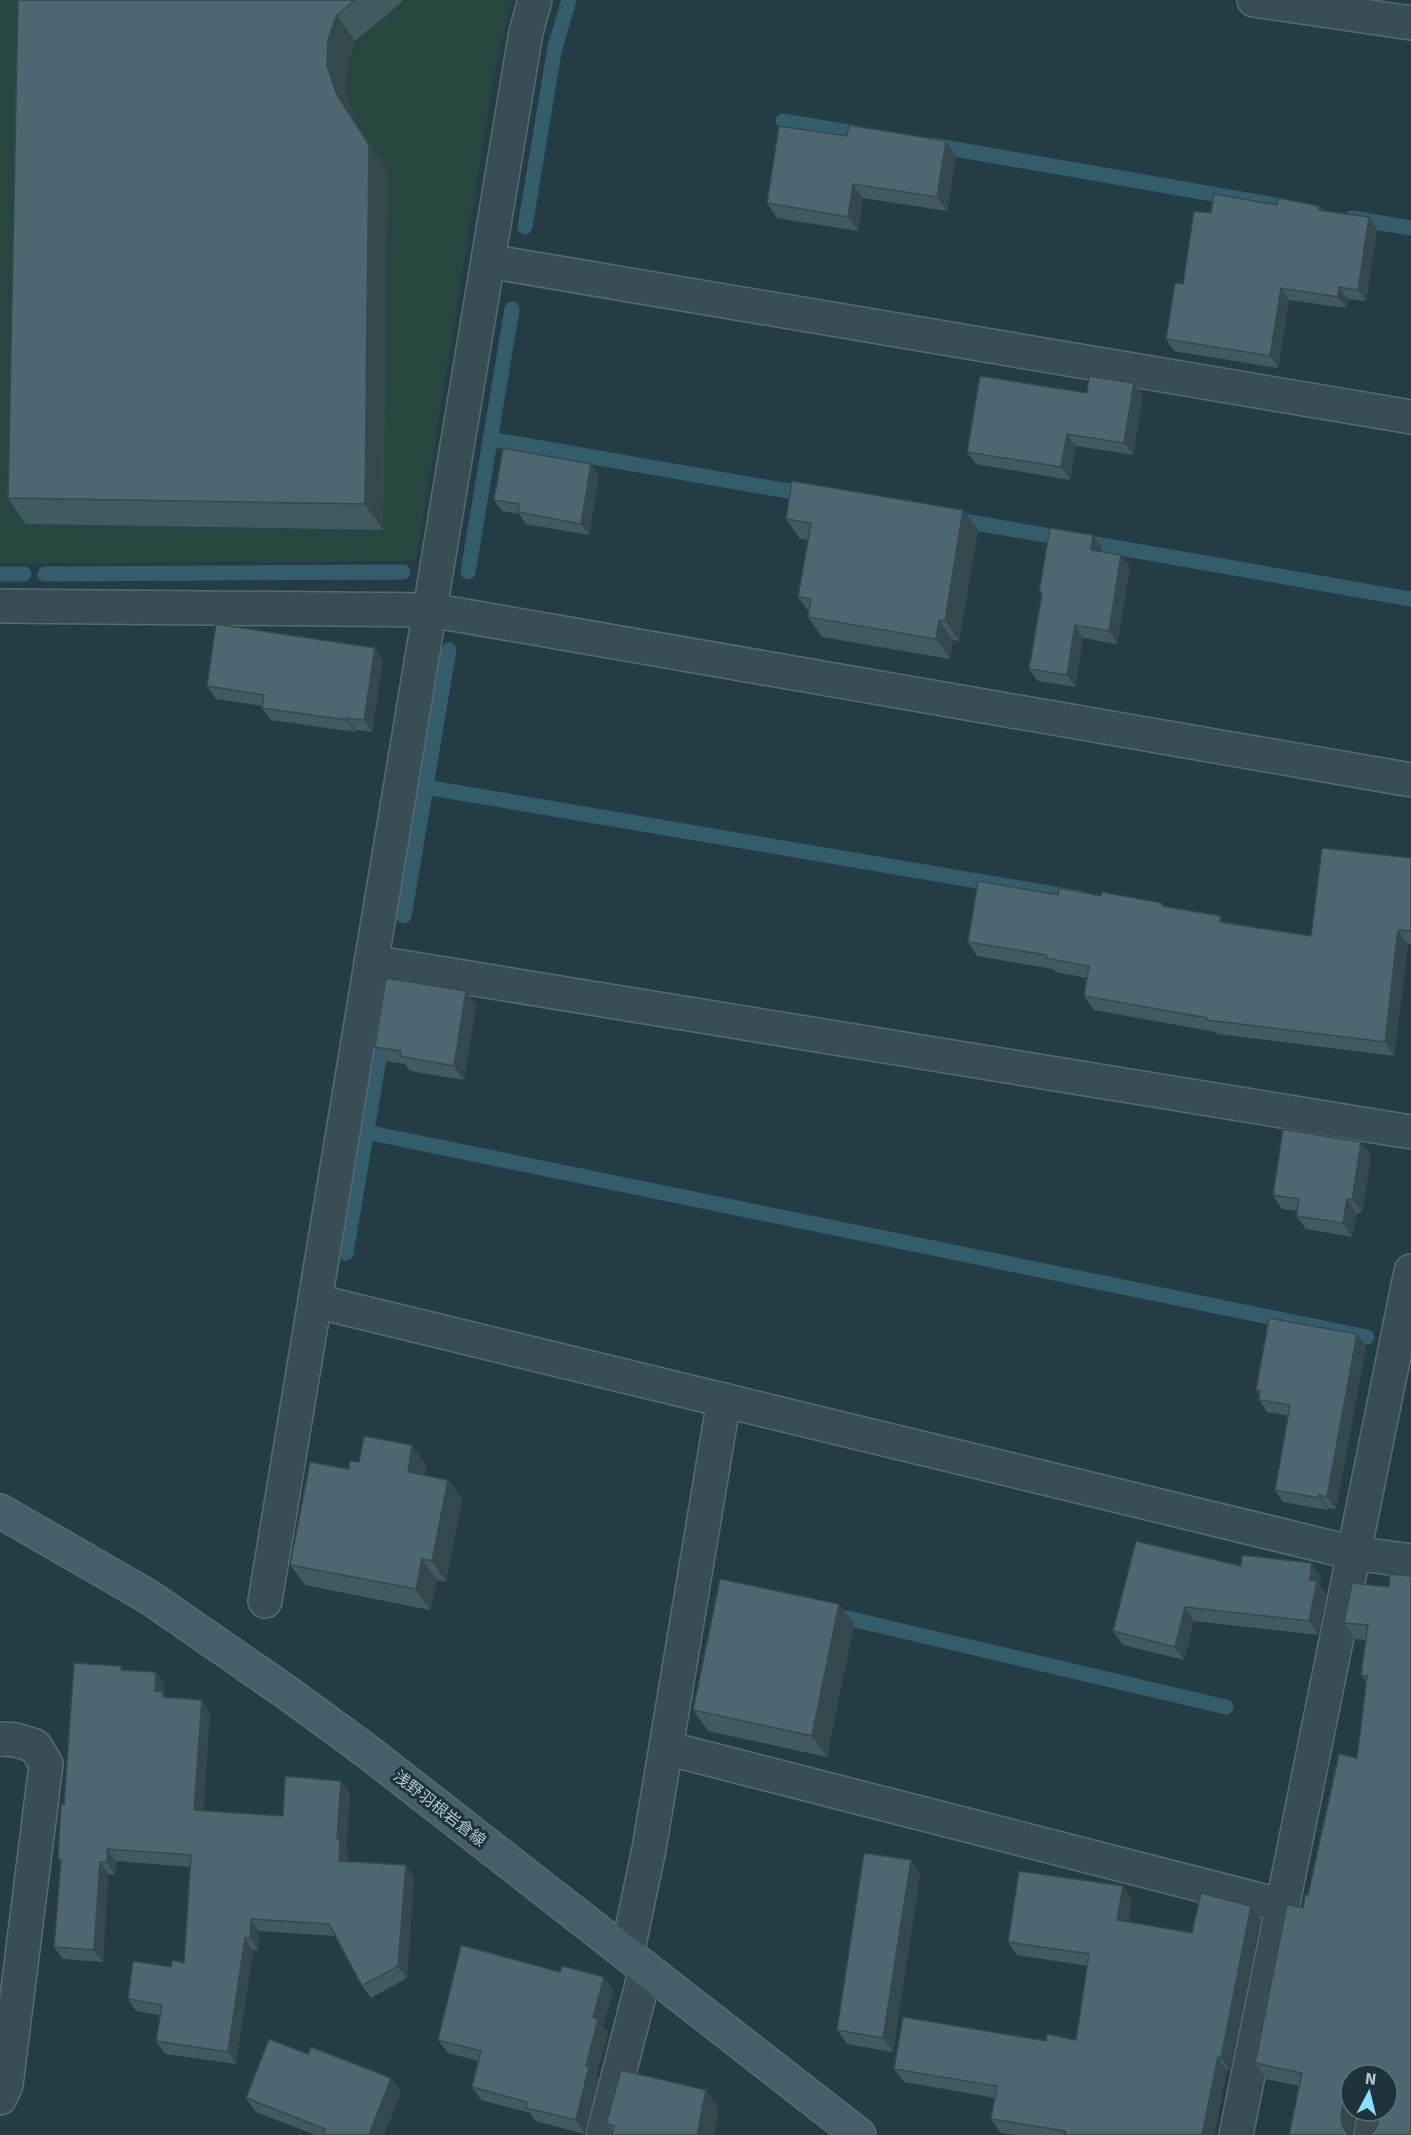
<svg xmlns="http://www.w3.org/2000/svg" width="1411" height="2135" font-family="Signika,'Noto Sans JP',sans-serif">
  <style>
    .green { fill: #26463f }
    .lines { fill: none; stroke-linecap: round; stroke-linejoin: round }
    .stream { stroke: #345d6c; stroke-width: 15 }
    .minor-casing { stroke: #576a71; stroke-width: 36 }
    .secondary-casing { stroke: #576a71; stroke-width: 36 }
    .minor { stroke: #394d54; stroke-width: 33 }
    .secondary { stroke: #465e68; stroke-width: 33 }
    .wall { fill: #415960 }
    .shaded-wall { fill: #35484e }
    .building { fill: #4c6770; stroke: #35484e; stroke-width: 1.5 }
    .labels { text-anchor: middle; stroke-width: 6; stroke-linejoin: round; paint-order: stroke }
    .street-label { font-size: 16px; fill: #b6c7ce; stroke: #1d323a }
  </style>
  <rect width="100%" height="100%" fill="#243d45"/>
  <!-- green -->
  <polygon class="green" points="0,0 513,0 496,63 416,561 0,564"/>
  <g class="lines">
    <!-- stream -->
    <g class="stream">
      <polyline points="783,121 867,135"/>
      <polyline points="932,145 1287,207"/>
      <polyline points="1352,218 1411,228"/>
      <polyline points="525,227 555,47 569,0"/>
      <polyline points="490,439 811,495"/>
      <polyline points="953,519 1411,599"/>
      <polyline points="468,572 512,309"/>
      <polyline points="0,574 24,574"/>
      <polyline points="45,574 403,572"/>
      <polyline points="425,787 1078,898"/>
      <polyline points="404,916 449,650"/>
      <polyline points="366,1132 1367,1337"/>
      <polyline points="346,1253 383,1035"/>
      <polyline points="830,1614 1226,1707"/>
    </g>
    <defs>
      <g id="minor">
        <polyline points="1254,0 1411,23"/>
        <polyline points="488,261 1411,417"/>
        <polyline points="0,606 430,610 1411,780"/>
        <polyline points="371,962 1411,1132"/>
        <polyline points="315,1301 1354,1553 1411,1561"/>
        <polyline points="265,1601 526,32 535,0"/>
        <polyline points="0,1739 16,1740 35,1746 46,1764 6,2085 0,2098"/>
        <polyline points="666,1748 1283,1906"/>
        <polyline points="627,1954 649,1849 724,1400"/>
        <polyline points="603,2135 646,1969"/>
        <polyline points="1236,2135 1411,1271"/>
        <polyline points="1371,2135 1375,2111"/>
      </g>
      <polyline id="secondary" points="0,1511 149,1597 289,1694 368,1752 859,2135"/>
    </defs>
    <!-- minor casing -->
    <use href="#minor" class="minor-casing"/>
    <!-- secondary casing -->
    <use href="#secondary" class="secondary-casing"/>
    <!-- minor -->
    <use href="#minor" class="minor"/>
    <!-- secondary -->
    <use href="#secondary" class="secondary"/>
  </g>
  <!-- wall -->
  <g class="wall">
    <polygon points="18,0 402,0 401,3 355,41 347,65 345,92 355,121 387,171 383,530 26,524 8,498"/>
    <polygon points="847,136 946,141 956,156 947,211 863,198 858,231 777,218 767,203"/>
    <polygon points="1277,205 1319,206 1322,210 1377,229 1366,301 1348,299 1346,308 1289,300 1278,368 1174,351 1166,339 1183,284 1211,213"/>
    <polygon points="1134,383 1143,396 1133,455 1076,446 1070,480 976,464 967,452 1087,393"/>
    <polygon points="599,476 589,535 526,524 519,514 502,511 494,500"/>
    <polygon points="786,519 978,530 959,641 953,640 950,659 822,637 808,617 809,612 798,597 808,540 800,539"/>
    <polygon points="1093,535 1102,548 1101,552 1121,555 1130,567 1117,644 1083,638 1075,687 1038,681 1029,669 1042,596 1039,592"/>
    <polygon points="383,660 372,732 356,730 355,732 271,720 262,708 262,706 216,699 207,686"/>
    <polygon points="1411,858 1411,944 1408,944 1394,1056 1217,1034 1215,1032 1094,1010 1084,996 1087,978 1056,972 1053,969 977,956 968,942 1058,895 1165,907 1226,922 1311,936"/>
    <polygon points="476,1005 464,1080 410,1071 405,1064 385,1061 375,1047"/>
    <polygon points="1371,1155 1362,1213 1357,1213 1352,1237 1306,1229 1296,1216 1297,1211 1282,1209 1273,1195"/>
    <polygon points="1366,1346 1336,1509 1328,1508 1328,1510 1283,1502 1275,1490 1288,1416 1267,1412 1259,1400 1259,1395 1256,1390"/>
    <polygon points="359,1462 427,1466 425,1475 448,1480 462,1500 446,1582 437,1580 430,1610 305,1585 290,1565 349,1469"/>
    <polygon points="1241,1566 1321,1577 1320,1586 1326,1594 1318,1635 1194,1621 1184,1660 1123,1645 1113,1631"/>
    <polygon points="1389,1587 1411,2135 1374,2131 1378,2123 1387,2075 1351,2075 1351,2111 1356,2111 1353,2132 1299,2086 1266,2079 1255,2063 1303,1908 1357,1758 1367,1683 1361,1675 1366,1640 1356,1639 1344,1623"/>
    <polygon points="839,1604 854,1624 827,1757 708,1731 693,1710"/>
    <polygon points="124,1670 156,1672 164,1684 164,1693 167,1698 210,1712 203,1811 283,1816 341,1781 350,1793 346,1848 348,1852 348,1861 406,1865 414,1877 407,1978 371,1998 362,1986 335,1936 259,1931 258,1950 253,1950 236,2064 165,2054 156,2041 160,2015 136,2011 128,1999 171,1967 184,1963 190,1867 116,1861 115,1875 108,1874 103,1962 63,1959 54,1947 61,1863 58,1859 64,1805"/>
    <polygon points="911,1860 920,1874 893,2052 847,2044 837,2030"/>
    <polygon points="1132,1899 1128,1922 1192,1933 1251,1906 1260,1920 1230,2071 1227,2070 1214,2135 1015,2135 1001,2133 991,2119 995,2098 904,2082 894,2069 1046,2041 1076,2040 1087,1966 1017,1955 1008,1942"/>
    <polygon points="613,1990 603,2026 608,2032 596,2077 598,2080 585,2134 535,2121 530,2113 481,2100 472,2087 479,2061 448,2053 438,2040"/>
    <polygon points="401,2092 384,2135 315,2135 256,2112 246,2098"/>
    <polygon points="719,2109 613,2133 606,2124"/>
  </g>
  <!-- shaded-wall -->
  <g class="shaded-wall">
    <polygon points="337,15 355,41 347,65 345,92 355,121 387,171 383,530 365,504 337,95 327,66 328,39"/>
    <polygon points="946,141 956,156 947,211 937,197"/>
    <polygon points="853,184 863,198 858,231 848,217"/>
    <polygon points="1369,217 1377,229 1366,301 1358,290"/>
    <polygon points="1339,287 1348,299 1346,308 1338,297"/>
    <polygon points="1281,288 1289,300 1278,368 1270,356"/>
    <polygon points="1134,383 1143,396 1133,455 1124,443"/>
    <polygon points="1067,434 1076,446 1070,480 1061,467"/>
    <polygon points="591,464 599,476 589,535 581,524"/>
    <polygon points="963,510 978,530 959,641 945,621"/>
    <polygon points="1093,535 1102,548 1099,563 1091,550"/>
    <polygon points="1121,555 1130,567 1117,644 1109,631"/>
    <polygon points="939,620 953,640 950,659 936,639"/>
    <polygon points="1075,625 1083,638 1075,687 1067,675"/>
    <polygon points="375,648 383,660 372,732 364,720"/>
    <polygon points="347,718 356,730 355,732 347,720"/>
    <polygon points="1398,930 1408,944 1394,1056 1385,1042"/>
    <polygon points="466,991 476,1005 464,1080 454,1066"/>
    <polygon points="1361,1142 1371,1155 1362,1213 1352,1200"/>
    <polygon points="1347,1199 1357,1213 1352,1237 1343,1223"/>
    <polygon points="1357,1334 1366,1346 1336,1509 1327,1497"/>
    <polygon points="412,1445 427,1466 422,1492 408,1472"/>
    <polygon points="448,1480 462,1500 446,1582 432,1561"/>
    <polygon points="1319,1495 1328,1508 1328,1510 1319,1498"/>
    <polygon points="422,1559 437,1580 430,1610 416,1589"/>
    <polygon points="1312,1563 1321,1577 1320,1586 1326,1594 1318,1635 1309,1621 1310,1580"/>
    <polygon points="839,1604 854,1624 827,1757 812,1736"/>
    <polygon points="1185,1607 1194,1621 1184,1660 1175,1647"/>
    <polygon points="156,1672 164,1684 164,1693 172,1704 155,1691"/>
    <polygon points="202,1700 210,1712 203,1823 194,1810"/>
    <polygon points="341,1781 350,1793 346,1848 348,1852 347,1873 339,1861 337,1839"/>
    <polygon points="107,1849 116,1861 115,1875 107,1862"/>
    <polygon points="911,1860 920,1874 893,2052 883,2038"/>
    <polygon points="100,1862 108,1874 103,1962 94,1950"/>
    <polygon points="406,1865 414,1877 407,1978 398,1966"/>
    <polygon points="1123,1886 1132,1899 1127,1934 1117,1920"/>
    <polygon points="1251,1906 1260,1920 1230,2071 1221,2058"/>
    <polygon points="251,1919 259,1931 258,1950 250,1938"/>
    <polygon points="245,1938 253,1950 236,2064 228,2052"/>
    <polygon points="604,1977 613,1990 603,2026 608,2032 596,2077 598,2080 585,2134 576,2120 586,2066 593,2017"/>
    <polygon points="1218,2057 1227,2070 1214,2135 1202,2135"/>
    <polygon points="391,2078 401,2092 384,2135 369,2135"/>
    <polygon points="1350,2083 1351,2084 1351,2111 1356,2111 1353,2135 1349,2135 1342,2125 1341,2116 1345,2092"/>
    <polygon points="706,2090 719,2109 714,2135 697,2135"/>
  </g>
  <!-- building -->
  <g class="building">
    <polygon points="18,0 355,0 337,15 328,39 327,66 337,95 369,145 365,504 8,498"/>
    <polygon points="849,125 946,141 937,197 853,184 848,217 767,203 779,126 847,136"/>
    <polygon points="1214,194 1277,205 1278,198 1319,206 1318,210 1369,217 1358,290 1339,287 1338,297 1281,288 1270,356 1166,339 1175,283 1183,284 1194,211 1211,213"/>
    <polygon points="980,376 1087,393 1089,376 1134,383 1124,443 1067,434 1061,467 967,452"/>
    <polygon points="503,448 591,464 581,524 518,512 519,504 494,500"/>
    <polygon points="792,481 963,510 945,621 939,620 936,639 808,617 811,599 798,597 811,523 786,519"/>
    <polygon points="1050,528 1093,535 1091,550 1121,555 1109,631 1075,625 1067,675 1029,669 1042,593 1039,592"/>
    <polygon points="216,624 375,648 364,720 347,718 347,720 262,708 264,695 207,686"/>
    <polygon points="1322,848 1411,858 1411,931 1398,930 1385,1042 1207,1020 1207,1018 1084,996 1089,966 1046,958 1046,955 968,942 978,881 1058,895 1059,888 1101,896 1102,892 1162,903 1162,906 1221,916 1220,922 1311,936"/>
    <polygon points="386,978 466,991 454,1066 400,1056 401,1051 375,1047"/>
    <polygon points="1283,1129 1361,1142 1352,1200 1347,1199 1343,1223 1296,1216 1299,1199 1273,1195"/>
    <polygon points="1269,1318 1357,1334 1327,1497 1319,1495 1319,1498 1275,1490 1290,1405 1259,1400 1260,1391 1256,1390"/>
    <polygon points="364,1436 412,1445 408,1472 448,1480 432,1561 422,1559 416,1589 290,1565 310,1462 349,1469 350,1461 359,1462"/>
    <polygon points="1136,1541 1241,1566 1242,1555 1312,1563 1310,1580 1317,1581 1309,1621 1185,1607 1175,1647 1113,1631"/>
    <polygon points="1390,1574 1411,1576 1411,2135 1368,2135 1374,2131 1378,2123 1380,2111 1387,2111 1387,2075 1351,2075 1351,2082 1345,2092 1341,2116 1342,2125 1348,2134 1351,2135 1289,2135 1302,2073 1255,2063 1287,1904 1303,1908 1305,1895 1308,1895 1339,1754 1357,1758 1367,1676 1361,1675 1368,1625 1344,1623 1352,1583 1389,1587"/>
    <polygon points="720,1579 839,1604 812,1736 693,1710"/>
    <polygon points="74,1663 121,1666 121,1670 156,1672 155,1691 163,1692 163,1697 202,1700 194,1810 283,1816 285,1776 341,1781 337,1839 340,1839 339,1861 406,1865 398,1966 362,1986 329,1924 251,1919 250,1938 245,1938 228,2052 156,2041 162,2005 128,1999 133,1961 171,1967 172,1960 184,1963 191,1855 107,1849 107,1862 100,1862 94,1950 54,1947 61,1859 58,1859 61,1804 64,1805"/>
    <polygon points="864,1853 911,1860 883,2038 837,2030"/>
    <polygon points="1019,1871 1123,1886 1117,1920 1192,1933 1201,1893 1251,1906 1221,2058 1218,2057 1202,2135 1065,2135 1065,2131 991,2119 997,2086 894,2069 903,2017 1046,2041 1047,2034 1076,2040 1089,1954 1008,1942"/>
    <polygon points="461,1945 560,1972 562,1966 604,1977 593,2017 598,2019 586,2066 589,2067 576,2120 526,2108 527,2102 472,2087 481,2051 438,2040"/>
    <polygon points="269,2039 308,2054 311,2047 391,2078 369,2135 323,2135 325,2129 246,2098"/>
    <polygon points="621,2070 706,2090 697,2135 612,2135 614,2126 606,2124"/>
  </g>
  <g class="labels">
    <!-- street labels -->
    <g class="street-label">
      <text transform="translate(440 1808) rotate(38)" y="6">浅野羽根岩倉線</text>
    </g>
  </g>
  <!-- north arrow -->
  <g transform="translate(1369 2093) rotate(7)"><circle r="28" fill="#1d323a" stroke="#5a6e75" stroke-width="1.5"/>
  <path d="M0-4.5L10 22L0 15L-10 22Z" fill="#8adeff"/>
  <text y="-9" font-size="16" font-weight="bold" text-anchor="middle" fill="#b6c7ce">N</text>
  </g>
</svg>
